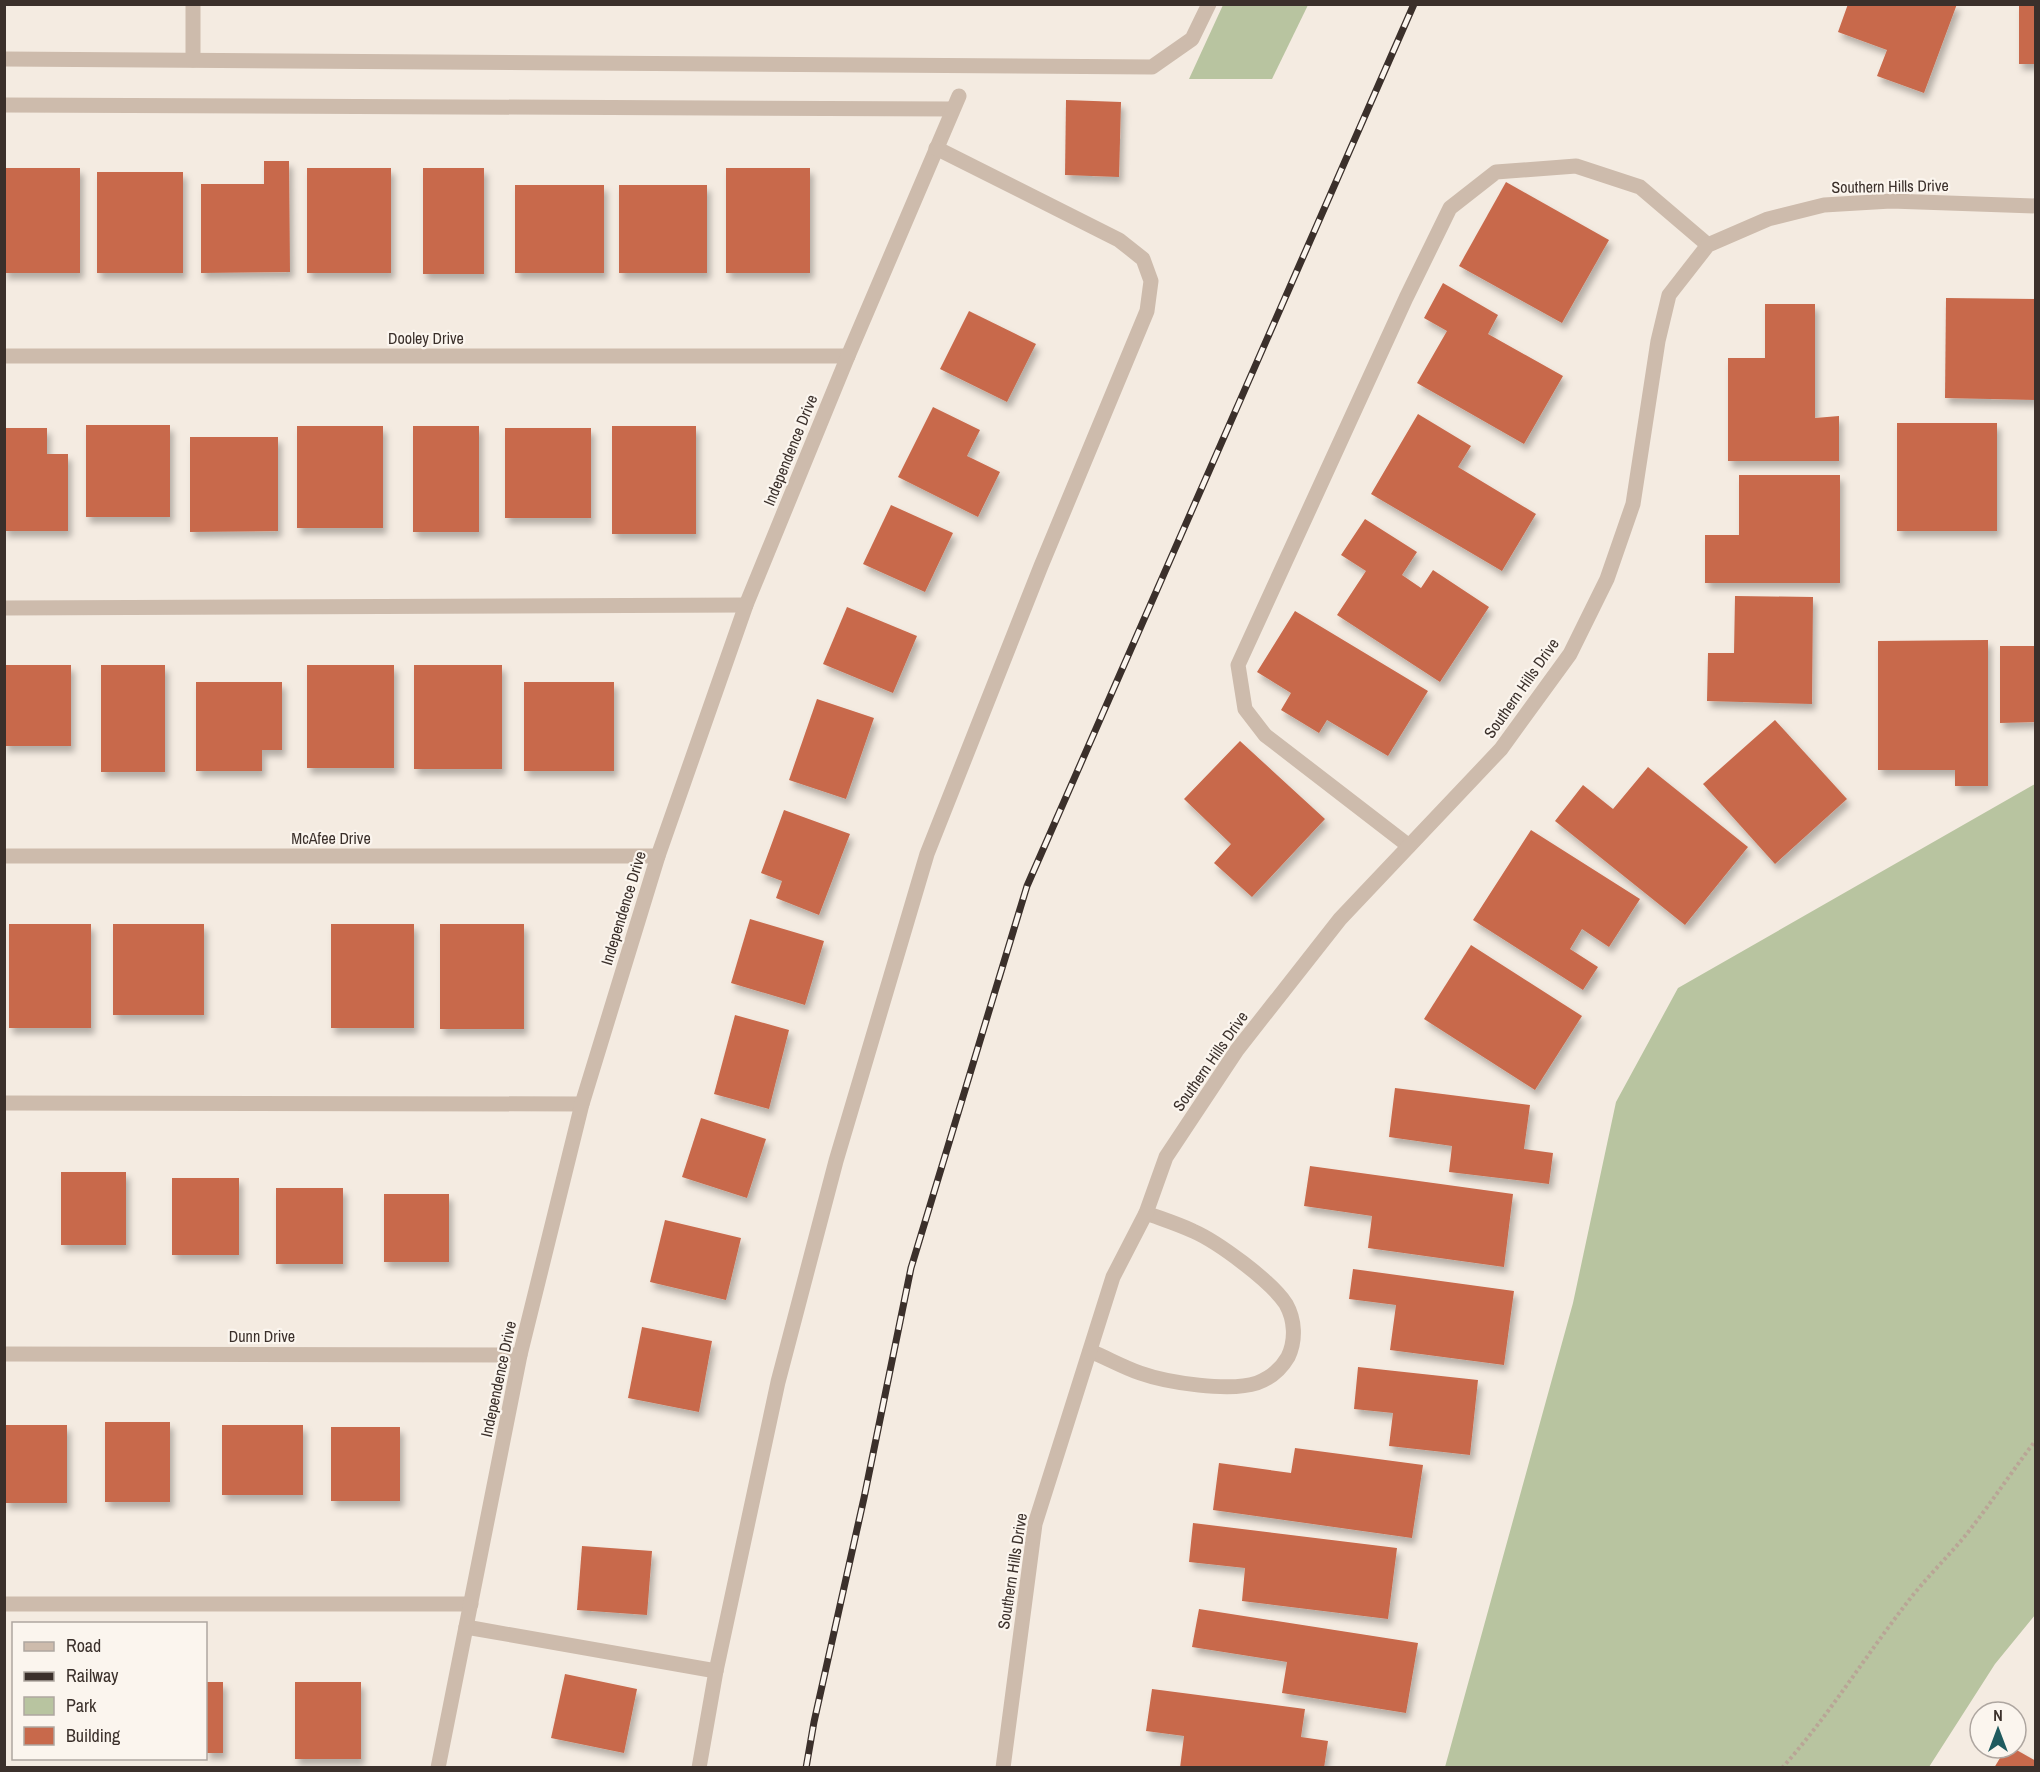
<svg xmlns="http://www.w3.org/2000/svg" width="2040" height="1772" font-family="'Archivo Narrow',sans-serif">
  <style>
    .green { fill: #b8c4a0 }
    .building { fill: #c8694b; filter: url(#shadow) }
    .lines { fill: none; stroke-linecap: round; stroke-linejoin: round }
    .path { stroke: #b9a596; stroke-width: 4; stroke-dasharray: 3 3; stroke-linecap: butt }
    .minor { stroke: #cdbbac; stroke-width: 15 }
    .rail-casing { stroke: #3b302b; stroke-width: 7 }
    .rail { stroke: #fbf5ee; stroke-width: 4.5; stroke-dasharray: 14; stroke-linecap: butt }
    .labels { text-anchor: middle; stroke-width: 4.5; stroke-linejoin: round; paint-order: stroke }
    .street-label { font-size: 16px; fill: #3b302b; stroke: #fbf5ee }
  </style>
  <defs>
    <filter id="shadow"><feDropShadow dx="3.5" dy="6" stdDeviation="3" flood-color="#0004"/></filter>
  </defs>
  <rect width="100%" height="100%" fill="#f4ebe1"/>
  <!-- green -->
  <g class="green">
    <polygon points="1223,5 1308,5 1272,79 1189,79"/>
    <polygon points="2035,784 2035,1615 1995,1664 1929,1767 1445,1767 1573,1303 1616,1102 1678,988"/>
  </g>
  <!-- building -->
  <g class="building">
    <polygon points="1848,4 1957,4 1924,93 1877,76 1887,50 1838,32"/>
    <rect x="2019" y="4" width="17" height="60"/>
    <polygon points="1066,100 1121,102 1119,177 1065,175"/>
    <polygon points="264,161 289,161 290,272 201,273 201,184 264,184"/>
    <rect x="4" y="168" width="76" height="105"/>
    <rect x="307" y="168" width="84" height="105"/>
    <rect x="423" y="168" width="61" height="106"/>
    <rect x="726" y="168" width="84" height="105"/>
    <rect x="97" y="172" width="86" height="101"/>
    <polygon points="1506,182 1609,240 1562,323 1459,266"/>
    <rect x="515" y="185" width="89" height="88"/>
    <rect x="619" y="185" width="88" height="88"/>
    <polygon points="1443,283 1498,315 1488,334 1563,376 1524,444 1417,383 1447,331 1424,318"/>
    <polygon points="1946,298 2036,299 2036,400 1945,398"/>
    <polygon points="1765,304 1815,304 1815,418 1839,416 1839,461 1728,461 1728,358 1765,358"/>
    <polygon points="969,311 1036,344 1007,402 940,369"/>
    <polygon points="933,407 980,430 967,456 1000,472 978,517 898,477"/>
    <polygon points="1418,414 1471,446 1458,467 1536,514 1502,571 1371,494"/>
    <rect x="1897" y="423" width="100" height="108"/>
    <rect x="86" y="425" width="84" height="92"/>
    <rect x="297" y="426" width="86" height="102"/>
    <rect x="413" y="426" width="66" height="106"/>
    <rect x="612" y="426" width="84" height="108"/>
    <polygon points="4,428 47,428 47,454 68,454 68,531 4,531"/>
    <rect x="505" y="428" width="86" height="90"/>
    <polygon points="190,437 278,437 278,531 190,532"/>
    <polygon points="1739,475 1840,475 1840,583 1705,583 1705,535 1739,535"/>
    <polygon points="891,505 953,533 925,592 863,564"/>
    <polygon points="1365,519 1417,552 1402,575 1421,588 1433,570 1489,607 1440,682 1337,615 1366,571 1341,555"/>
    <polygon points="1735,596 1813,597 1812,704 1707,701 1708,653 1734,653"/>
    <polygon points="847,607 917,636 893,693 823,664"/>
    <polygon points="1295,611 1428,691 1388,756 1327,720 1319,733 1281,710 1291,693 1257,672"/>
    <polygon points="1988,640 1988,786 1955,786 1955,770 1878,770 1878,641"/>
    <polygon points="2000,646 2036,646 2036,722 2000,723"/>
    <rect x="4" y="665" width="67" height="81"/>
    <rect x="101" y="665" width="64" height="107"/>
    <rect x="307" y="665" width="87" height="103"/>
    <rect x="414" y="665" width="88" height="104"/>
    <polygon points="196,682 282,682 282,750 262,750 262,771 196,771"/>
    <rect x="524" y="682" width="90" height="89"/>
    <polygon points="817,699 874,718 846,799 789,780"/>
    <polygon points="1775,720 1847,799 1775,864 1703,784"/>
    <polygon points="1240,741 1325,819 1252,897 1214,863 1231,844 1184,799"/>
    <polygon points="1648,767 1748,847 1685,925 1555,821 1583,785 1613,809"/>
    <polygon points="784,810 850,834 819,915 776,898 782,881 761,873"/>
    <polygon points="1531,830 1640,899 1609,947 1582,929 1570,949 1598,967 1583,990 1473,920"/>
    <polygon points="750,919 824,941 805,1005 731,983"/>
    <rect x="9" y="924" width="82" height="104"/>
    <rect x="113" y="924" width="91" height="91"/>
    <rect x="331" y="924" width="83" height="104"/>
    <rect x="440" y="924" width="84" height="105"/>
    <polygon points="1471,945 1582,1016 1535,1090 1424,1019"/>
    <polygon points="735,1015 789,1030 769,1109 714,1094"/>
    <polygon points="1395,1088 1530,1105 1524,1149 1553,1153 1549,1184 1449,1172 1452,1146 1389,1137"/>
    <polygon points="701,1118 766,1139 747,1198 682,1177"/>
    <polygon points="1310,1166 1513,1194 1504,1267 1368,1248 1372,1216 1304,1206"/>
    <rect x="61" y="1172" width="65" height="73"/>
    <rect x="172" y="1178" width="67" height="77"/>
    <rect x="276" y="1188" width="67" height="76"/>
    <rect x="384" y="1194" width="65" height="68"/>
    <polygon points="665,1220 741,1238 726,1300 650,1282"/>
    <polygon points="1353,1269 1514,1291 1504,1365 1390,1350 1396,1305 1349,1299"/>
    <polygon points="642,1327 712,1341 699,1412 628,1398"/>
    <polygon points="1358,1367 1478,1380 1470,1455 1389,1446 1393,1413 1354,1409"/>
    <rect x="105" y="1422" width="65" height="80"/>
    <rect x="5" y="1425" width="62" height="78"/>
    <rect x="222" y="1425" width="81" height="70"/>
    <rect x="331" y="1427" width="69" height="74"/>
    <polygon points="1295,1448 1423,1465 1412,1538 1213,1510 1219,1463 1291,1473"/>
    <polygon points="1193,1523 1397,1548 1388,1619 1242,1601 1245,1568 1189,1562"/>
    <polygon points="582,1546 652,1551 647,1615 577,1610"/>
    <polygon points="1199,1609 1418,1643 1406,1713 1282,1693 1287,1662 1192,1647"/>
    <polygon points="565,1674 637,1689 624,1753 551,1738"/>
    <rect x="206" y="1682" width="17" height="71"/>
    <rect x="295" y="1682" width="66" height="77"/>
    <polygon points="1152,1689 1305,1709 1301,1737 1328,1741 1324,1768 1180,1768 1184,1736 1146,1731"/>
    <polygon points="2006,1748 2013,1748 2036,1761 2036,1768 1994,1768"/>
  </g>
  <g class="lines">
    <!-- path -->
    <path class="path" d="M1782,1768C1827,1718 1862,1661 1903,1608C1922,1582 1945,1560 1965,1536C1990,1505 2012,1471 2036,1440"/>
    <!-- minor -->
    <g class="minor">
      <polyline points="4,59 1152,67 1192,39 1209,4"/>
      <polyline points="193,60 193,4"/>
      <polyline points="4,105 953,109"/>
      <polyline points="4,356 848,356"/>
      <polyline points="4,608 746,605"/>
      <polyline points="1409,846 1265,735 1245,709 1238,665 1406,298 1450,208 1496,172 1576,166 1640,187 1708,245"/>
      <polyline points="4,856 658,856"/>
      <polyline points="4,1103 582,1104"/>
      <path d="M1090,1351C1107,1358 1123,1367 1140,1373C1168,1383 1230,1392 1257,1383C1271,1378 1281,1369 1288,1357C1296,1340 1295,1320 1286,1304C1271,1281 1218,1242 1193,1231C1178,1224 1162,1219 1146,1213"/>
      <polyline points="4,1354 520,1355"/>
      <polyline points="4,1604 471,1604"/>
      <polyline points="466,1627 716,1671"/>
      <polyline points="438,1768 520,1355 582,1104 658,856 746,605 848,356 959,96"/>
      <polyline points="699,1768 716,1671 778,1382 836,1161 927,854 1041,566 1147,311 1151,281 1143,259 1119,240 936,148"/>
      <polyline points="1003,1768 1035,1524 1113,1277 1146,1213 1166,1157 1237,1050 1340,919 1501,749 1570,654 1607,579 1633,504 1658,341 1669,295 1708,245 1768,219 1824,205 1891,201 2036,206"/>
    </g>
    <defs>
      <polyline id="rail" points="806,1768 814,1722 864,1498 911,1268 1027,886 1414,4"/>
    </defs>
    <!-- rail casing -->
    <use href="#rail" class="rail-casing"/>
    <!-- rail -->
    <use href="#rail" class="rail"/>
  </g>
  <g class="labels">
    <!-- street labels -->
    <g class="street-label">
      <text transform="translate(1890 186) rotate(-1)" y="6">Southern Hills Drive</text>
      <text x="426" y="344">Dooley Drive</text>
      <text transform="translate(790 450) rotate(-68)" y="6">Independence Drive</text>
      <text transform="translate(1521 688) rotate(-55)" y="6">Southern Hills Drive</text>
      <text x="331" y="844">McAfee Drive</text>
      <text transform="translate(623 908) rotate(-73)" y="6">Independence Drive</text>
      <text transform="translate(1210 1061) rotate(-55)" y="6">Southern Hills Drive</text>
      <text x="262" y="1342">Dunn Drive</text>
      <text transform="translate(498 1379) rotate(-78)" y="6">Independence Drive</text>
      <text transform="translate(1012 1571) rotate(-81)" y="6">Southern Hills Drive</text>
    </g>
  </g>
  <!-- border -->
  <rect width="2040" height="1772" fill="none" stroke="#3b302b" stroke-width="12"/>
  <!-- legend -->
  <rect x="12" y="1622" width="195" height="138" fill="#fbf5ee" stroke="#aea6a0" stroke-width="1.5"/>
  <rect x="24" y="1642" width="30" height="9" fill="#cdbbac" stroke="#aea6a0" stroke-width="1.5"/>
  <text x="66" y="1652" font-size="18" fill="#3b302b">Road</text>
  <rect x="24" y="1672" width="30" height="9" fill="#3b302b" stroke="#aea6a0" stroke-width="1.5"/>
  <text x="66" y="1682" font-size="18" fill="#3b302b">Railway</text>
  <rect x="24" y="1697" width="30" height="18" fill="#b8c4a0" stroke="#aea6a0" stroke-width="1.5"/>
  <text x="66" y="1712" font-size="18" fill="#3b302b">Park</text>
  <rect x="24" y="1727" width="30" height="18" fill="#c8694b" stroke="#aea6a0" stroke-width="1.5"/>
  <text x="66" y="1742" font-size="18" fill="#3b302b">Building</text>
  <!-- north arrow -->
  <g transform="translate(1998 1730)"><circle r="28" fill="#fbf5ee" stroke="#aea6a0" stroke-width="1.5"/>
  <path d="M0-4.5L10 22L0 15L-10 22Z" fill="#1f5a5e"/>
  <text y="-9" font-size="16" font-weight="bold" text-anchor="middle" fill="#3b302b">N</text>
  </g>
</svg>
